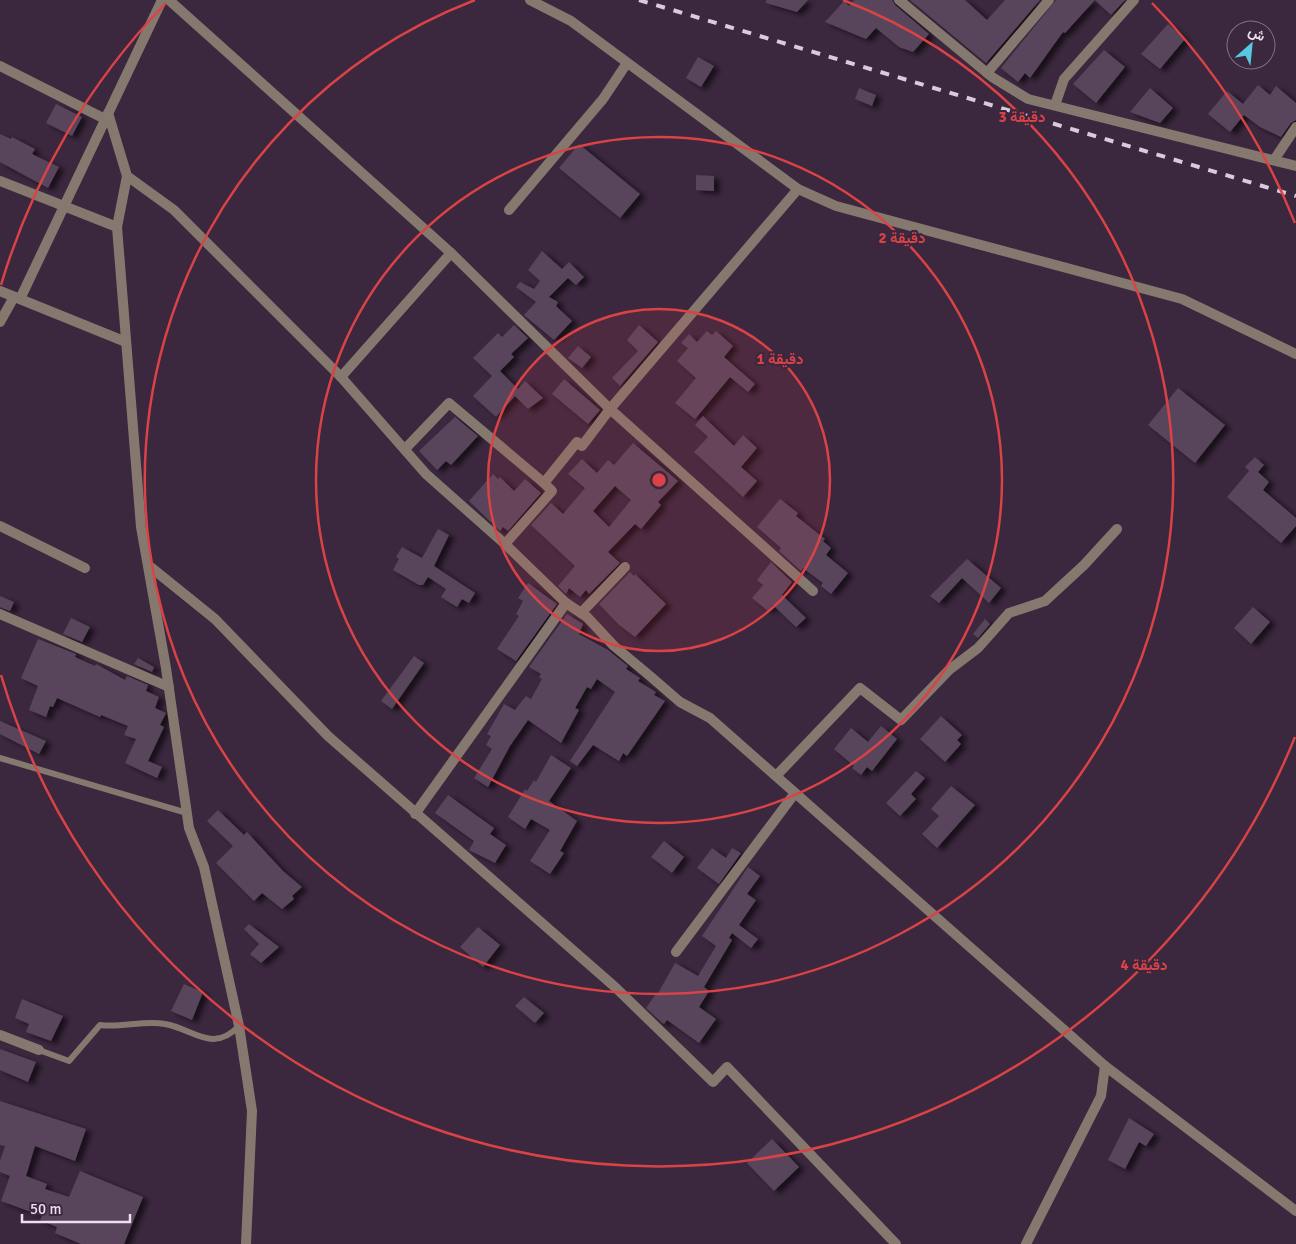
<svg xmlns="http://www.w3.org/2000/svg" width="1296" height="1244" font-family="Signika,Vazirmatn,sans-serif">
  <style>
    .building { fill: #59445c; fill-rule: evenodd; filter: url(#shadow) }
    .lines { fill: none; stroke-linecap: round; stroke-linejoin: round }
    .service { stroke: #85796f; stroke-width: 6 }
    .minor { stroke: #85796f; stroke-width: 10 }
    .tertiary { stroke: #85796f; stroke-width: 10 }
    .rail { stroke: #d8cbdb; stroke-width: 4; stroke-dasharray: 9 9; stroke-linecap: butt }
    .ring { fill: none; stroke: #d94346; stroke-width: 2.5 }
    .centre { fill: #d94346; stroke: #3b273e; stroke-width: 2.5 }
    .ring-label { font-size: 15px; text-anchor: middle; font-weight: bold; fill: #d94346; stroke: #3b273e; stroke-width: 4; stroke-linejoin: round; paint-order: stroke }
  </style>
  <defs>
    <filter id="shadow"><feDropShadow dx="5.5" dy="3" stdDeviation="2.5" flood-color="#0009"/></filter>
  </defs>
  <rect width="100%" height="100%" fill="#3b273e"/>
  <!-- building -->
  <g class="building">
    <polygon points="766,0 808,0 797,12 766,3"/>
    <polygon points="854,0 892,0 895,5 929,34 913,52 899,47 876,28 866,39 825,22 844,1 849,6"/>
    <polygon points="910,0 965,0 987,20 1005,0 1040,0 986,63"/>
    <polygon points="1056,0 1095,0 1065,33 1063,32 1030,78 1025,73 1018,82 1001,68"/>
    <polygon points="1095,0 1125,0 1111,15"/>
    <polygon points="1168,24 1185,39 1160,69 1141,54"/>
    <polygon points="1104,50 1125,67 1096,103 1073,84"/>
    <polygon points="698,57 714,66 701,87 686,78"/>
    <polygon points="1258,85 1270,95 1276,86 1296,103 1296,120 1291,123 1281,137 1260,127 1244,115 1230,132 1208,114 1227,91 1243,104"/>
    <polygon points="859,88 876,95 872,106 855,99"/>
    <polygon points="1150,88 1173,108 1160,123 1130,112"/>
    <polygon points="56,104 82,117 72,136 46,123"/>
    <polygon points="0,134 11,139 12,137 35,149 32,154 59,167 48,188 0,162"/>
    <polygon points="579,144 640,194 620,218 559,168"/>
    <polygon points="696,175 714,176 714,191 696,190"/>
    <polygon points="542,251 562,269 569,262 584,277 576,285 568,278 549,297 558,302 556,306 572,321 554,340 524,315 536,302 516,287 520,282 534,289 540,281 528,270"/>
    <polygon points="514,325 528,338 511,354 514,357 500,371 518,389 525,381 543,398 528,409 515,396 496,417 473,396 492,376 473,358 498,333 502,337"/>
    <polygon points="639,325 658,342 620,386 612,378 638,351 627,340"/>
    <polygon points="707,331 712,335 716,331 733,346 724,357 755,384 748,392 730,377 695,419 675,403 696,378 677,361 688,348 681,343 689,334 697,342"/>
    <polygon points="578,346 591,357 582,368 568,358"/>
    <polygon points="564,379 600,410 588,424 552,394"/>
    <polygon points="1178,388 1225,425 1195,463 1148,425"/>
    <polygon points="703,416 734,446 743,435 757,448 741,467 757,481 743,497 694,452 708,437 695,425"/>
    <polygon points="455,417 478,436 451,465 446,461 437,470 419,451"/>
    <path d="M633,443L678,481L658,502L661,505L641,529L635,524L608,552L620,563L589,594L586,590L580,597L569,588L566,594L558,586L575,566L531,525L551,503L563,514L585,488L568,474L582,459L597,473L608,460L614,465ZM615,486L631,500L609,527L593,511Z"/>
    <polygon points="1255,457 1264,465 1258,472 1269,482 1263,490 1296,518 1296,526 1281,543 1227,497 1249,471 1245,467"/>
    <polygon points="493,474 498,479 500,477 514,491 525,479 541,493 508,531 503,527 500,531 469,501"/>
    <polygon points="780,499 798,513 796,516 825,539 823,541 831,548 826,555 848,573 831,594 821,586 823,583 803,568 801,571 779,551 781,548 757,527"/>
    <polygon points="438,529 449,535 434,566 475,593 469,603 462,599 457,607 441,597 446,589 428,577 423,585 419,585 393,570 399,559 396,557 402,547 422,558"/>
    <polygon points="967,559 1001,588 989,603 962,578 939,603 930,596"/>
    <polygon points="771,562 792,582 782,595 806,618 796,627 773,605 768,611 752,598 763,585 757,580"/>
    <polygon points="630,572 634,576 635,574 666,604 635,637 619,625 599,604"/>
    <polygon points="528,583 557,604 516,661 497,649 519,616 516,614 523,601 518,598"/>
    <polygon points="0,596 14,602 10,611 0,607"/>
    <polygon points="1253,607 1270,622 1251,644 1234,628"/>
    <polygon points="567,614 583,624 579,634 608,650 628,666 626,669 640,678 638,681 656,692 654,695 665,701 627,756 623,753 619,761 593,745 577,766 570,761 615,692 597,679 591,689 587,687 575,708 579,710 561,743 528,720 510,746 488,787 474,778 492,749 486,745 491,736 487,734 504,704 515,710 526,696 531,699 542,679 539,677 541,674 529,667"/>
    <polygon points="71,618 90,627 82,642 63,634"/>
    <polygon points="985,619 990,624 978,638 973,634"/>
    <polygon points="38,639 76,654 75,657 95,666 96,664 125,680 127,676 148,685 146,691 159,697 155,708 166,713 160,725 164,727 148,761 162,767 157,778 125,763 136,739 124,735 128,726 101,715 100,717 57,698 53,707 50,706 46,717 29,710 38,686 21,678"/>
    <polygon points="414,656 424,663 392,709 381,701"/>
    <polygon points="138,658 154,667 152,672 134,664"/>
    <polygon points="941,716 962,735 957,740 961,744 945,762 920,739"/>
    <polygon points="0,721 46,741 39,754 0,734"/>
    <polygon points="881,726 897,739 872,771 867,767 861,775 852,768 854,766 834,749 851,728 868,742"/>
    <polygon points="551,755 571,768 549,801 577,821 560,851 564,853 550,874 530,861 550,830 531,819 525,829 508,817 525,789 527,791 534,780 536,782"/>
    <polygon points="916,771 925,778 911,794 916,799 900,816 886,803"/>
    <polygon points="951,786 975,805 937,848 922,834 939,816 931,809"/>
    <polygon points="448,795 494,828 490,834 506,845 495,863 469,850 474,841 435,813"/>
    <polygon points="218,810 244,835 247,832 283,871 302,887 292,896 294,899 282,909 262,893 254,901 216,863 233,846 207,821"/>
    <polygon points="664,841 684,857 672,873 651,857"/>
    <polygon points="712,848 726,858 732,848 741,853 719,884 697,868"/>
    <polygon points="748,867 760,876 747,894 756,900 739,925 758,939 751,948 732,933 729,938 732,940 704,987 709,991 699,1007 716,1019 699,1043 667,1020 664,1024 661,1022 646,1008 656,994 657,995 675,963 698,976 716,946 702,936"/>
    <polygon points="249,924 279,947 261,963 250,954 259,944 244,929"/>
    <polygon points="478,927 500,945 483,967 460,947"/>
    <polygon points="184,984 203,992 192,1020 171,1011"/>
    <polygon points="524,997 544,1013 535,1023 515,1006"/>
    <polygon points="22,999 63,1016 51,1041 26,1032 29,1024 15,1018"/>
    <polygon points="0,1049 36,1062 28,1082 0,1070"/>
    <polygon points="0,1101 86,1129 75,1161 35,1146 26,1176 47,1184 45,1189 69,1197 80,1171 143,1197 124,1244 81,1244 55,1233 57,1227 40,1220 42,1216 1,1201 10,1176 0,1172 0,1161 5,1146 0,1145"/>
    <polygon points="1129,1118 1154,1134 1146,1146 1139,1142 1125,1169 1108,1160"/>
    <polygon points="772,1139 799,1167 774,1191 747,1163"/>
  </g>
  <g class="lines">
    <!-- service -->
    <g class="service">
      <polyline points="0,758 187,813"/>
      <path d="M39,1050L69,1061L100,1025C121,1028 144,1020 165,1024C194,1029 212,1054 239,1026"/>
    </g>
    <!-- minor -->
    <g class="minor">
      <polyline points="169,0 451,253 610,409 813,591"/>
      <polyline points="899,0 992,77 1028,99 1296,166"/>
      <polyline points="0,66 105,119"/>
      <polyline points="987,73 1049,0"/>
      <polyline points="1055,105 1064,79 1134,0"/>
      <polyline points="108,113 127,176 174,210 341,377 426,474 505,544 566,603 587,617 614,646 650,676 680,702 710,718 1105,1066 1296,1211"/>
      <polyline points="1274,160 1296,127"/>
      <polyline points="127,176 117,227 141,527 166,668 189,828 204,867 239,1026 252,1111 246,1244"/>
      <polyline points="0,181 117,227"/>
      <polyline points="509,210 603,99 627,63"/>
      <polyline points="0,291 126,342"/>
      <polyline points="20,299 162,0"/>
      <polyline points="0,322 14,297"/>
      <polyline points="341,377 451,253"/>
      <polyline points="405,449 449,403 544,483"/>
      <polyline points="0,526 85,568"/>
      <polyline points="505,544 552,491 544,483 577,442 582,446 610,409 798,189"/>
      <polyline points="148,565 215,619 328,736 615,987 713,1082 727,1067 896,1244"/>
      <polyline points="581,613 625,567"/>
      <polyline points="0,614 169,687"/>
      <polyline points="776,776 860,688 901,720 949,670 978,648 1009,613 1045,601 1084,565 1117,529"/>
      <polyline points="415,814 566,603"/>
      <polyline points="676,952 795,793"/>
      <polyline points="0,1035 39,1050"/>
      <polyline points="1026,1244 1101,1096 1105,1066"/>
    </g>
    <!-- tertiary -->
    <polyline class="tertiary" points="530,0 571,21 798,189 836,206 1182,299 1296,354"/>
    <!-- rail -->
    <polyline class="rail" points="639,0 1296,196"/>
  </g>
  <!-- distance rings -->
  <circle cx="659" cy="480" r="171" fill="#d94346" fill-opacity=".12"/>
  <g class="ring">
    <circle cx="659" cy="480" r="171"/>
    <circle cx="659" cy="480" r="343"/>
    <path d="M843 0A514 514 0 1 1 475 0"/>
    <path d="M1295 737A686 686 0 0 1 1 675M1 285A686 686 0 0 1 166 3M1152 3A686 686 0 0 1 1295 223"/>
  </g>
  <circle cx="659" cy="480" r="8" class="centre"/>
  <g class="ring-label">
    <text x="1022" y="122">3 دقيقة</text>
    <text x="902" y="243">2 دقيقة</text>
    <text x="780" y="364">1 دقيقة</text>
    <text x="1144" y="970">4 دقيقة</text>
  </g>
  <!-- north arrow -->
  <g transform="translate(1251 45) rotate(27)"><circle r="24" fill="#3b273e" stroke="#827184"/>
  <path d="M0-4L9 19L0 12L-9 19Z" fill="#56c9e1"/>
  <text y="-8" font-size="14" font-weight="bold" text-anchor="middle" fill="#ecdfee">ش</text>
  </g>
  <!-- scale -->
  <path d="M22 1214v8h108v-8" fill="none" stroke="#ecdfee" stroke-width="2.5"/>
  <text x="30" y="1214" font-size="15" fill="#ecdfee" stroke="#3b273e" stroke-width="4" paint-order="stroke">50 m</text>
</svg>
